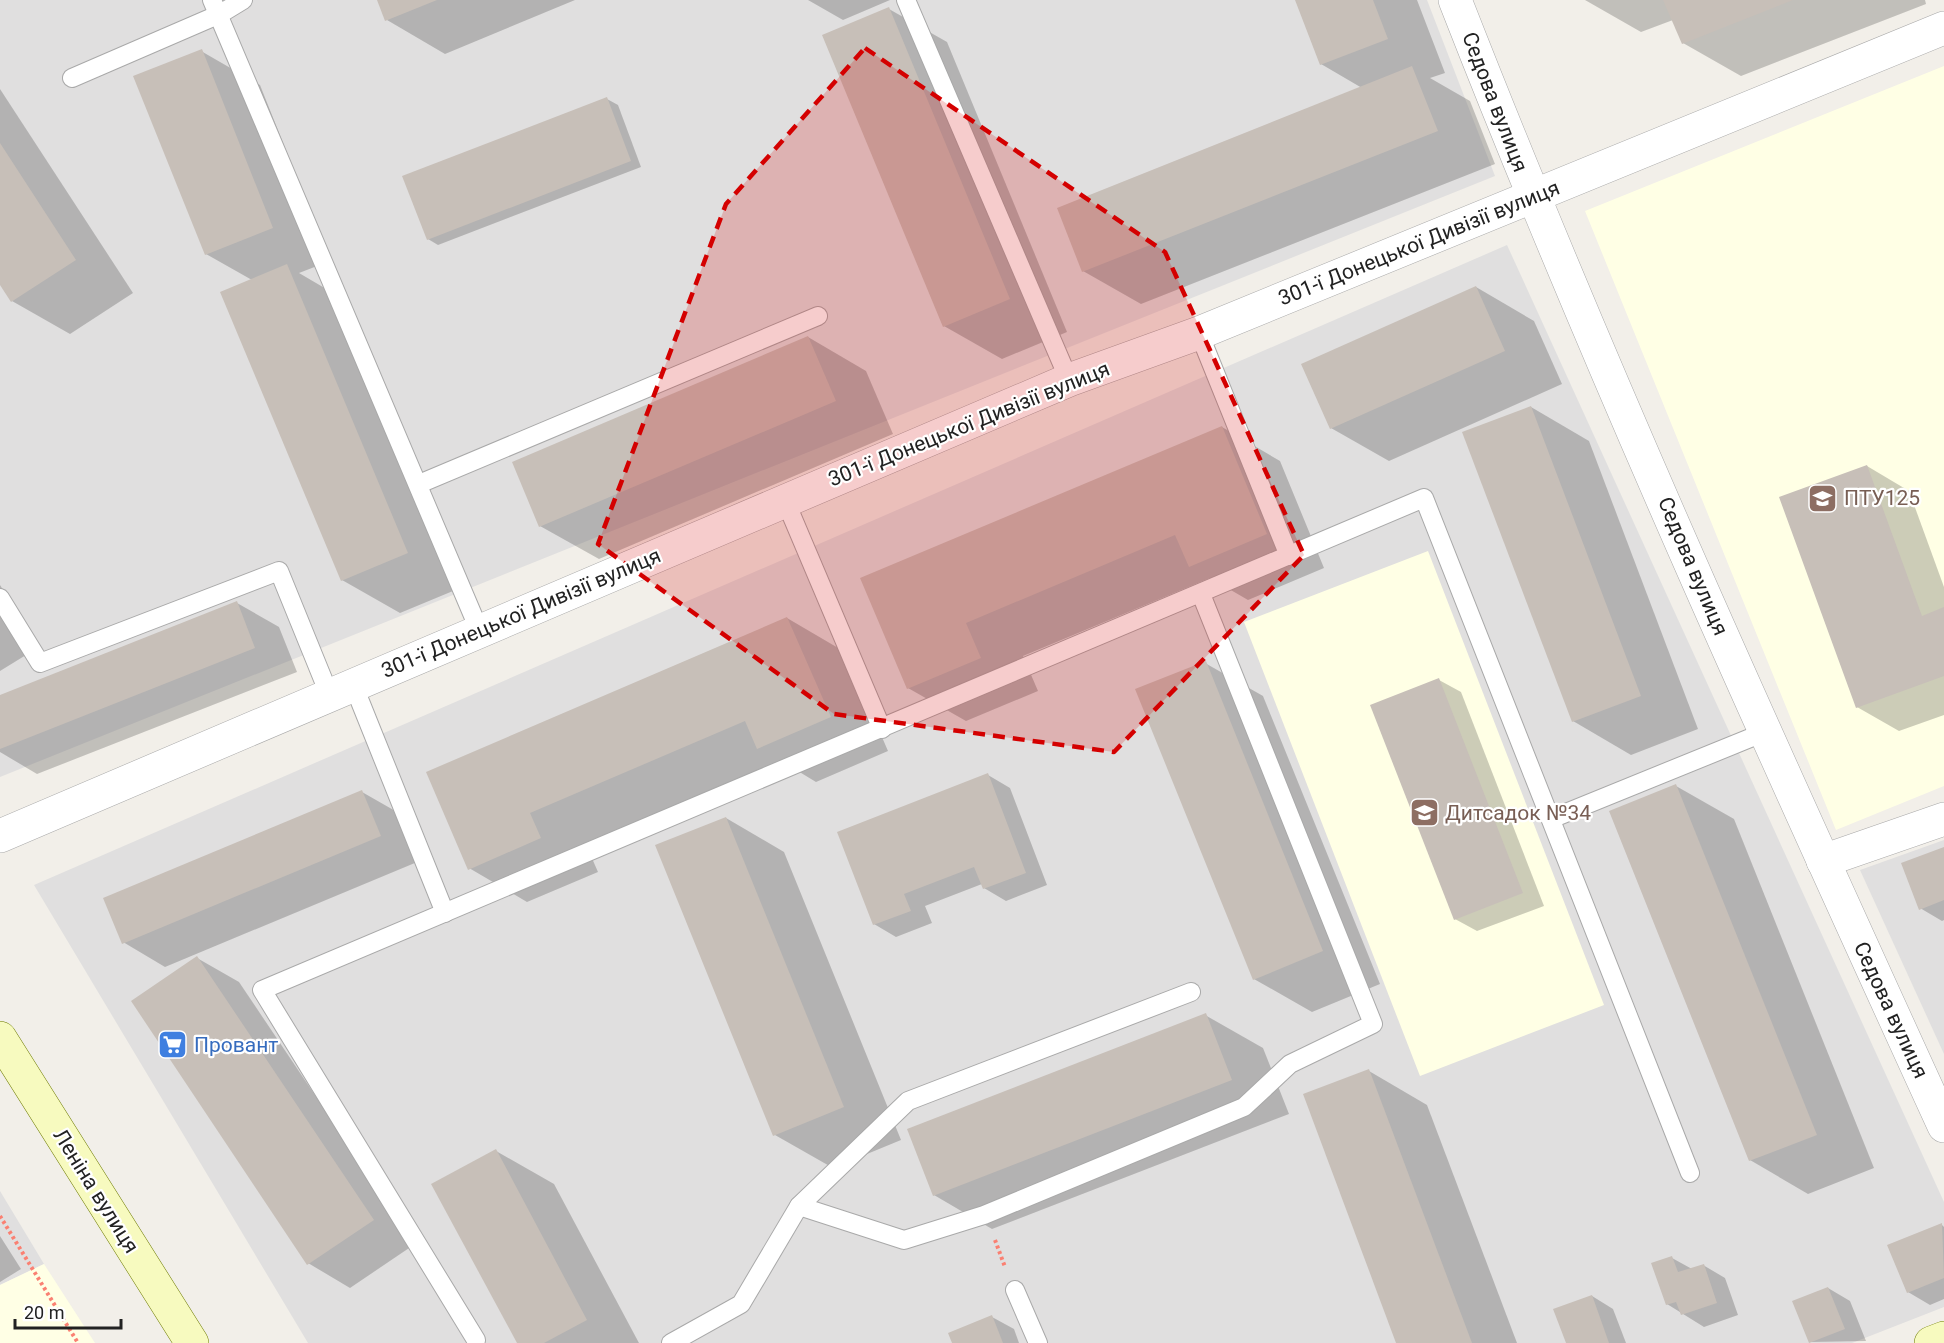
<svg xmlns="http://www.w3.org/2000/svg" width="1944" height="1343" font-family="Roboto,sans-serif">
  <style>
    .residential { fill: #e0dfdf }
    .education { fill: #ffffe5 }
    .shadow { fill: #0003 }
    .building { fill: #c7bfb8 }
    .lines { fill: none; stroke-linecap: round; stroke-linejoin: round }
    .lane-casing { stroke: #a9a9a9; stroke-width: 20 }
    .street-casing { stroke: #a9a9a9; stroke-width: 34 }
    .secondary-casing { stroke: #707d05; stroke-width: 34 }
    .path { stroke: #fa8072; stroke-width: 4; stroke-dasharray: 3 3; stroke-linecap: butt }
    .lane { stroke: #fff; stroke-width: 18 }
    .street { stroke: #fff; stroke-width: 33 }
    .secondary { stroke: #f7fabf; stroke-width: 33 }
    .marked { fill: #d40000; fill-opacity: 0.2; stroke: #d40000; stroke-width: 4.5; stroke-dasharray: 12 8; stroke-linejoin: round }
    .labels { text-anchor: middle; stroke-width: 4.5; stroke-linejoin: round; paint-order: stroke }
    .street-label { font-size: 21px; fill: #222; stroke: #fff }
    .education-label { font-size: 21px; fill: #785e54; stroke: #fff; text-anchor: start }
    .shop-label { font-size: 21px; fill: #366cbe; stroke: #fff; text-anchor: start }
  </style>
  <rect width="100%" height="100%" fill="#f2efe9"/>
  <!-- residential -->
  <g class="residential">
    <polygon points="0,0 1427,0 1495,176 0,777"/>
    <polygon points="1507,245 1944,1202 1944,1307 1852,1343 308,1343 34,885"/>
    <polygon points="1944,840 1944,1054 1860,870"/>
    <polygon points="0,1191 44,1264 0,1285"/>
  </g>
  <!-- education -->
  <g class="education">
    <polygon points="1944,66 1944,786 1836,830 1585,211"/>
    <polygon points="1428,551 1604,1005 1420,1076 1244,622"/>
    <polygon points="44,1264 95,1343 0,1343 0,1285"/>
  </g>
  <!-- shadow -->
  <g class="shadow">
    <polygon points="378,0 575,0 445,54 387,20"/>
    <polygon points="808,0 890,0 843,20"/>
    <polygon points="1297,0 1417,0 1445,73 1430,78 1470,101 1495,164 1141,304 1083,271 1362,88 1321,64"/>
    <polygon points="1585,0 1925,0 1926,4 1741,76 1683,43 1673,20 1641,32"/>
    <polygon points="889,9 947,42 1067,332 1002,359 944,326"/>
    <polygon points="201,51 260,85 330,261 299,273 345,300 465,586 400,613 342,580 252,280 206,254"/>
    <polygon points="0,89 133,293 70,334 12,301 0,283"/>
    <polygon points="607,99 618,105 641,167 438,245 428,239"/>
    <polygon points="1476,287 1534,321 1562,384 1389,461 1331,428"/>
    <polygon points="808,337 866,371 893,434 599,559 540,526"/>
    <polygon points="1531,407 1589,441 1698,729 1631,755 1573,721"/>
    <polygon points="1222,427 1280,461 1324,568 1248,600 1210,578 1023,656 1038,691 966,721 908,688 862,579"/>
    <polygon points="1867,466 1909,491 1944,587 1944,715 1899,731 1857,707"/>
    <polygon points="0,585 39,647 0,671"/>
    <polygon points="237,603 279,627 297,672 37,774 0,752 0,696"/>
    <polygon points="787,618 845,652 888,751 816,782 783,762 587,847 598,872 527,902 469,868 428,773"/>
    <polygon points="1205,663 1263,696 1380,984 1312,1012 1254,979"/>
    <polygon points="1439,680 1461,692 1544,906 1477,931 1455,919"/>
    <polygon points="988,775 1010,788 1047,885 1006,901 984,888 982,884 925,906 932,923 896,937 874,924"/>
    <polygon points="1676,786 1734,819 1874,1168 1808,1194 1750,1160"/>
    <polygon points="362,792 404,816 422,860 165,967 123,942"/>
    <polygon points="726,818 784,852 901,1140 833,1168 775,1135"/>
    <polygon points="1944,848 1944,920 1942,921 1920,908"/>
    <polygon points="197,958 239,982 415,1244 350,1288 308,1263"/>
    <polygon points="1205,1015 1263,1048 1289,1114 992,1229 934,1195"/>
    <polygon points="1369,1071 1427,1105 1517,1343 1398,1343"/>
    <polygon points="496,1151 554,1184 639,1343 518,1343"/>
    <polygon points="1942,1225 1944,1227 1944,1299 1930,1305 1908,1292"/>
    <polygon points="0,1236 21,1269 0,1282"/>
    <polygon points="1672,1258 1692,1269 1703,1265 1725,1278 1738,1315 1704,1327 1667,1304"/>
    <polygon points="1828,1288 1850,1301 1866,1341 1810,1342"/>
    <polygon points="1592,1296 1613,1309 1626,1343 1567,1343"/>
    <polygon points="992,1317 1014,1329 1019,1343 953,1343"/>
  </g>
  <!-- building -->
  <g class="building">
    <polygon points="377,0 437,0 385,21"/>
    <polygon points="1295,0 1373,0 1388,39 1320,65"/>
    <polygon points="1663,0 1793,0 1682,44"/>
    <polygon points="889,7 1010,299 943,327 822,35"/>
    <polygon points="202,49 273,228 205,255 133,76"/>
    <polygon points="1412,66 1438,131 1082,272 1057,208"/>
    <polygon points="607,97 631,161 427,240 402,176"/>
    <polygon points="0,143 76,260 11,302 0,285"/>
    <polygon points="287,264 408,553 341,581 220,292"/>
    <polygon points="1476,286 1505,351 1330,429 1301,364"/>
    <polygon points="808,336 836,401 539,527 512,462"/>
    <polygon points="1531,406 1641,696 1572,722 1462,432"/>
    <polygon points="1222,426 1267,534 1189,567 1175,535 966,623 981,658 907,689 860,578"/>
    <polygon points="1867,465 1922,616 1944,607 1944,676 1856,708 1779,497"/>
    <polygon points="237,601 255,648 0,749 0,695"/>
    <polygon points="787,617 831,717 757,749 745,721 530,813 541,838 468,870 426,772"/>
    <polygon points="1206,661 1323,951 1253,980 1135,689"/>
    <polygon points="1439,678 1523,893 1454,920 1370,705"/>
    <polygon points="988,773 1026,873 983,889 974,867 904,894 911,911 873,925 837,832"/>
    <polygon points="1676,784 1817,1135 1749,1161 1609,811"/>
    <polygon points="362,790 381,836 122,944 103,898"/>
    <polygon points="726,817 844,1107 773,1136 655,845"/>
    <polygon points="1944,847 1944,900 1919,910 1901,863"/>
    <polygon points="197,956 374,1220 307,1265 131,1001"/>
    <polygon points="1206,1013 1232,1080 933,1196 907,1129"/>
    <polygon points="1369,1069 1472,1343 1396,1343 1303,1094"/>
    <polygon points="496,1149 587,1320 544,1343 517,1343 431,1184"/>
    <polygon points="1942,1223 1944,1278 1907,1293 1887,1245"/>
    <polygon points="1672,1256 1678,1272 1704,1264 1717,1303 1681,1315 1676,1302 1666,1305 1651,1263"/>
    <polygon points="1828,1287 1845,1329 1809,1343 1792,1301"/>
    <polygon points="1592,1295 1609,1343 1566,1343 1553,1309"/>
    <polygon points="992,1315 1003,1343 952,1343 948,1333"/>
  </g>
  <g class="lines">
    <defs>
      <g id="lane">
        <polyline points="212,0 480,632"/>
        <polyline points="906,0 1069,380"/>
        <polyline points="72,78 220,14 243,0"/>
        <polyline points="1199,333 1289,556"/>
        <polyline points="419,484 818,316"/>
        <polyline points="785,500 882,729"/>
        <polyline points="0,598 40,663 279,571 329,694"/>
        <polyline points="353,684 445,913"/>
        <polyline points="1551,819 1765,732"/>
        <polyline points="799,1206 904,1240 984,1215 1244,1107 1290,1064 1373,1024 1201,594"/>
        <polyline points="1015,1290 1038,1343"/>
        <polyline points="476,1340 262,990 1424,498 1690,1173"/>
        <polyline points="671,1343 741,1304 799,1206 908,1101 1191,992"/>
      </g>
      <g id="street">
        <path d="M1455,0C1604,381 1774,754 1944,1126"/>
        <polyline points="0,836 1069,380 1199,333 1944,28"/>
        <polyline points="1823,861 1944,819"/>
      </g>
      <g id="secondary">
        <polyline points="0,1038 192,1343"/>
        <polyline points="1931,1343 1944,1338"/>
      </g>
    </defs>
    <!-- lane casing -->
    <use href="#lane" class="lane-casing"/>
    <!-- street casing -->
    <use href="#street" class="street-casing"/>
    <!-- secondary casing -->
    <use href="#secondary" class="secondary-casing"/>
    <!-- path -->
    <g class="path">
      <polyline points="0,1216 78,1343"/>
      <polyline points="995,1240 1005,1267"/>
    </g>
    <!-- lane -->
    <use href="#lane" class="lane"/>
    <!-- street -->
    <use href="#street" class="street"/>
    <!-- secondary -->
    <use href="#secondary" class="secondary"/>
  </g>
  <!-- marked area -->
  <path class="marked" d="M865,48L1165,252L1304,555L1114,752L834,714L598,544L726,204Z"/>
  <!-- icons -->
  <defs>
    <symbol id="university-square" viewBox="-11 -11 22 22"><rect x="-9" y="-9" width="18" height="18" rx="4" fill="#8d6e63" stroke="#fff"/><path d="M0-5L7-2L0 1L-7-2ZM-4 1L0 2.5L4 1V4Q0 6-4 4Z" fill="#fff"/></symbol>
    <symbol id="school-square" viewBox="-11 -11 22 22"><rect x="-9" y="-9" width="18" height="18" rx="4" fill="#8d6e63" stroke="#fff"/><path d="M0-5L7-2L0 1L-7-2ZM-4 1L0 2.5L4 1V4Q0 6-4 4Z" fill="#fff"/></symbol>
    <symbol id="supermarket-square" viewBox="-11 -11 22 22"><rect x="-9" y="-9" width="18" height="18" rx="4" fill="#3f7fe0" stroke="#fff"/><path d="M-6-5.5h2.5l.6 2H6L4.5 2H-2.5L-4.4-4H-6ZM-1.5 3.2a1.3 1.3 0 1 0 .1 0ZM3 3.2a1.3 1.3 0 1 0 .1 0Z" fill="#fff"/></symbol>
  </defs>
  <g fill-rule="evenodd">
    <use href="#university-square" x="1806" y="482" width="33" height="33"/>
    <use href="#school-square" x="1408" y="796" width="33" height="33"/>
    <use href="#supermarket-square" x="156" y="1028" width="33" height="33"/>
  </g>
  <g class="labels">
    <!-- street labels -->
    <g class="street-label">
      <text transform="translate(1495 102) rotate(69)" y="7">Седова вулиця</text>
      <text transform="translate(1419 243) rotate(-22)" y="7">301-ї Донецької Дивізії вулиця</text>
      <text transform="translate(969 424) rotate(-22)" y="7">301-ї Донецької Дивізії вулиця</text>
      <text transform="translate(1693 566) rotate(67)" y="7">Седова вулиця</text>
      <text transform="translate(521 613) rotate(-23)" y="7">301-ї Донецької Дивізії вулиця</text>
      <text transform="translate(1891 1010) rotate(65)" y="7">Седова вулиця</text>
      <text transform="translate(96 1191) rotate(58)" y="7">Леніна вулиця</text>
    </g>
    <!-- education labels -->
    <g class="education-label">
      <text x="1844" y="505">ПТУ125</text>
      <text x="1445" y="820">Дитсадок №34</text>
    </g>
    <!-- shop labels -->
    <g class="shop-label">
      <text x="194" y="1052">Провант</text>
    </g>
  </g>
  <!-- scale -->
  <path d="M15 1319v9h106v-9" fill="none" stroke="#222222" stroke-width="3"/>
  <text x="24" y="1319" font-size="18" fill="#222222" stroke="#ffffff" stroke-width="4.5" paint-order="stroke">20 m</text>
</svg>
